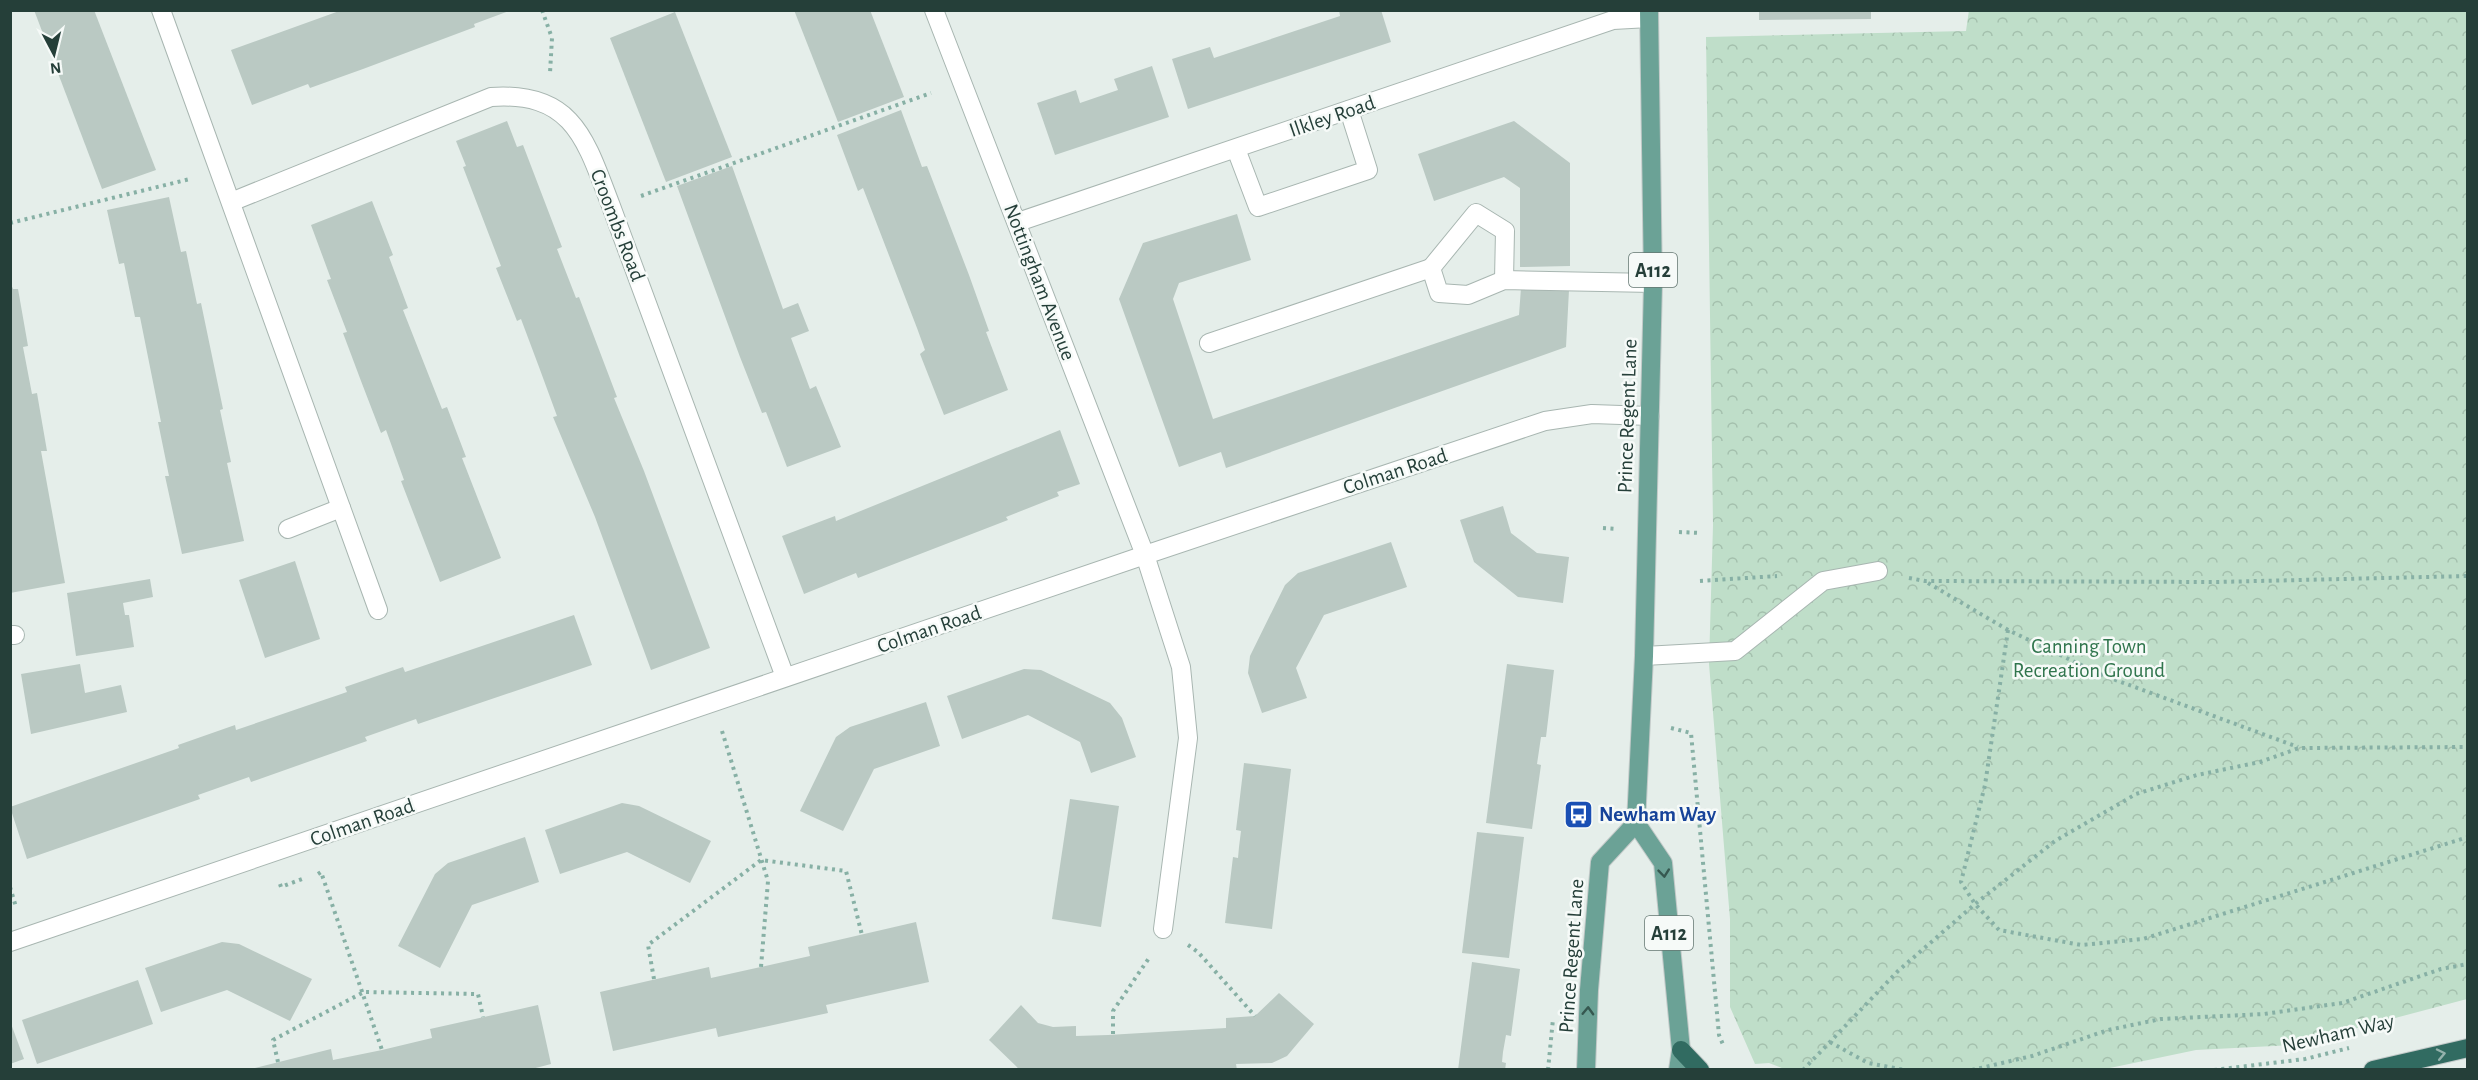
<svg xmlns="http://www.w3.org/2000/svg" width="2478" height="1080" font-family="'Alegreya Sans',sans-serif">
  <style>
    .park { fill: url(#park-crowns) }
    .building { fill: #bac9c3 }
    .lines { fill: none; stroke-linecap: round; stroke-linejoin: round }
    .lane-casing { stroke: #a8b6b1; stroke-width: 20 }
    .street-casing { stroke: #a8b6b1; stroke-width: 20 }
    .primary-casing { stroke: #c2c9c8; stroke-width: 20 }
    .highway-casing { stroke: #c2c9c8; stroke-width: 20 }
    .path { stroke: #87b0a5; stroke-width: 4; stroke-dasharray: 3 4.5; stroke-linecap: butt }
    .lane { stroke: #fff; stroke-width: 18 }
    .street { stroke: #fff; stroke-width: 18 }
    .primary { stroke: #6ba296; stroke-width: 18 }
    .highway { stroke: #316b61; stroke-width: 18 }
    .oneway { stroke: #365850 }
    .oneway2 { stroke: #94b2ac }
    .labels { text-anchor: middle; stroke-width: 5; stroke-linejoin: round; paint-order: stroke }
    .shield { fill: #f6faf8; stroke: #647772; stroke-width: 1.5 }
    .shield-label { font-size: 20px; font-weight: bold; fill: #253f39 }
    .street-label { font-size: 21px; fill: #253f39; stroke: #f6faf8 }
    .park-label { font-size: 21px; fill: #30754d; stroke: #f6faf8 }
    .transit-label { font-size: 21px; font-weight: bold; fill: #164399; stroke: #f6faf8; text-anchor: start }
  </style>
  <defs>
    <pattern id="park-crowns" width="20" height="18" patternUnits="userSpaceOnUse" patternTransform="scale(1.5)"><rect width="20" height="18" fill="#bfdec9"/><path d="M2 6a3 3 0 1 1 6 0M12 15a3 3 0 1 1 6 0" fill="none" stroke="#a4c0ad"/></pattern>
  </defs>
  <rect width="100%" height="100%" fill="#e5eeea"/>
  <!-- park -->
  <polygon class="park" points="1969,10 2467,11 2467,999 2293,1045 2196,1050 2105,1069 1787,1070 1769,1063 1755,1064 1730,1007 1730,919 1709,664 1713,525 1706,37 1966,31"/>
  <!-- building -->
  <g class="building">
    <polygon points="34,10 94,10 156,170 102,189"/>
    <polygon points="342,10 509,10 509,11 474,24 475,27 363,69 310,88 308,84 252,105 231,50"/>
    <polygon points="794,10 870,10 904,97 838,122"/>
    <polygon points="1339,10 1381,10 1391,42 1188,109 1172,59 1210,47 1214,58 1340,16"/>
    <polygon points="1759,10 1871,10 1871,19 1759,20"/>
    <polygon points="675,12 732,157 666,182 610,38"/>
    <polygon points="1152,66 1169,117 1055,155 1037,103 1076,90 1080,103 1118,90 1114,79"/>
    <polygon points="901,110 922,167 927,166 969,275 989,331 986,332 1008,390 944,415 920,354 925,350 917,328 863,188 858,191 837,135"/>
    <polygon points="507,121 517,147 523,145 562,247 557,249 576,298 579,297 617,397 614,398 644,471 710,648 651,670 595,517 553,417 557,416 539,367 521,319 517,321 496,268 501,266 463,167 466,166 456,141"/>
    <polygon points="1514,121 1570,163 1570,266 1520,267 1520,188 1504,177 1434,201 1418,154"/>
    <polygon points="732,166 783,309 798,303 809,331 791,338 810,389 816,386 841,447 787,467 766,412 762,413 740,357 677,186"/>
    <polygon points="169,197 181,252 186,251 197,304 201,303 223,409 220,410 231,462 227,463 244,541 182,554 165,476 169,476 158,422 161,422 140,317 135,317 124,263 119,264 107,210"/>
    <polygon points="372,201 393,255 389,257 408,308 403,310 442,409 447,407 466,457 462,458 501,558 440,582 401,481 404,480 386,430 381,433 361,381 343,333 347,332 327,280 331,279 311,225"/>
    <polygon points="1237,214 1251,260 1179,283 1173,299 1213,419 1519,315 1521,288 1569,290 1566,347 1226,468 1221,452 1179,467 1119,299 1143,243"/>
    <polygon points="10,282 13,289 18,289 28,346 23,347 32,394 37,393 38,399 47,451 41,451 65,583 10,593"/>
    <polygon points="1060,430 1080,484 1057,492 1059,496 1006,517 1008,520 858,578 856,573 804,594 782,536 835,516 836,521"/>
    <polygon points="1503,506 1511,533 1537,553 1569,557 1563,603 1518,597 1474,562 1460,520"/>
    <polygon points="1391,542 1407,587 1324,615 1296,668 1307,698 1262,713 1248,673 1250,656 1285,585 1298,573"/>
    <polygon points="295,561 320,639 265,658 239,580"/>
    <polygon points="150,579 153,597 123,603 125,615 129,615 134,647 76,656 67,593"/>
    <polygon points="574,615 592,665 418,724 416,719 365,737 367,741 251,782 249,777 198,795 200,799 27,859 10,807 179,748 178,745 235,725 236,730 347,692 345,687 403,667 405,672"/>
    <polygon points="80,664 85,693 121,685 127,712 31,734 21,674"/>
    <polygon points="1507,664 1554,670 1546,737 1541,737 1537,764 1541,765 1532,829 1486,823"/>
    <polygon points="1024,669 1041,670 1110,703 1122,718 1136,757 1091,773 1080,742 1028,715 962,739 947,696"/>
    <polygon points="926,702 940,746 874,769 843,831 800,811 836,737 850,727"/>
    <polygon points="1244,763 1291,769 1272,929 1225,923 1233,857 1238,858 1239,847 1241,831 1236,830"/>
    <polygon points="1070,799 1119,806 1101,927 1052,919"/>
    <polygon points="622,803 639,806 711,841 690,883 627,852 560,874 545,830"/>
    <polygon points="1477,832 1524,837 1509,958 1462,953"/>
    <polygon points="525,837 539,882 472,905 440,968 398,946 435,874 448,863"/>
    <polygon points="916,922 929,982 826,1005 828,1013 718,1037 716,1028 613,1051 600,992 709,967 711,978 810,956 808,947"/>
    <polygon points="222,942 239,944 312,979 290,1021 227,990 161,1012 145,968"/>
    <polygon points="1472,962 1520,969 1511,1036 1506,1035 1503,1052 1502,1062 1506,1063 1505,1070 1458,1070"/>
    <polygon points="138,980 153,1024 37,1064 22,1020"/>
    <polygon points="1279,993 1314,1024 1287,1056 1272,1063 1236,1064 1237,1070 1020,1070 989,1040 1021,1005 1038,1023 1053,1027 1076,1026 1076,1036 1108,1035 1226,1028 1226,1018 1255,1016"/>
    <polygon points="538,1005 551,1064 528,1070 247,1070 331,1049 333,1060 382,1050 432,1038 430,1029"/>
    <polygon points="10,1021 24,1059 10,1064"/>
  </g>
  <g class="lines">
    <defs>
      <g id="lane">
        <polyline points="1236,149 1258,207 1368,170 1349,110"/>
        <polyline points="1431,268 1476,213 1505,231 1504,280"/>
        <polyline points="1209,343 1431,268 1439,293 1468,295 1504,280 1653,283"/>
        <polyline points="288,529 341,508"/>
        <polyline points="10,635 15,635"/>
        <polyline points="1644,656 1735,651 1823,581 1878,571"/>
      </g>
      <g id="street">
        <polyline points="161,10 378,610"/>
        <polyline points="934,10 1145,555 1181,667 1188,738 1163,929"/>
        <path d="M231,202L491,97C574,91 586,141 611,206L785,677"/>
        <polyline points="1018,222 1613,20 1649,18"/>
        <polyline points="10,942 1145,555 1545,421 1592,414 1650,416"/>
      </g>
      <g id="primary">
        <polyline points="1649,10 1653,283 1644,656 1636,823 1663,863 1681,1050 1678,1070"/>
        <polyline points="1586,1070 1589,990 1600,862 1636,823"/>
      </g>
      <g id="highway">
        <polyline points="1681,1050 1700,1070"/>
        <polyline points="2373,1070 2468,1048"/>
      </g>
    </defs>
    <!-- lane casing -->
    <use href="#lane" class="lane-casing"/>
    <!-- street casing -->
    <use href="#street" class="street-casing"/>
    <!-- primary casing -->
    <use href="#primary" class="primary-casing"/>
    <!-- highway casing -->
    <use href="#highway" class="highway-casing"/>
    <!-- path -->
    <g class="path">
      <polyline points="542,10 552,38 550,73"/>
      <polyline points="641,196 931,93"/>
      <polyline points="10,223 190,179"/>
      <polyline points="1603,528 1617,529"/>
      <polyline points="1679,532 1700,533"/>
      <polyline points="1909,578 1925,581 2217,582 2468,576"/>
      <polyline points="1700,581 1777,576"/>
      <polyline points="1928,583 2008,630 2102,675 2298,747"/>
      <polyline points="2008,630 1985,785 1961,882 1975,904 1999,930 2081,945 2143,939 2468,837"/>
      <polyline points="1671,728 1691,733 1719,1035 1724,1047"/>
      <polyline points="722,731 768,881 761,967"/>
      <polyline points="318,874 321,872 382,1050"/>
      <polyline points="280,884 281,887 302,879"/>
      <polyline points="10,887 16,907"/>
      <polyline points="1188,945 1198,952 1255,1016"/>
      <polyline points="654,979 648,945 761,860 846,871 862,935"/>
      <polyline points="1113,1034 1113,1011 1149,958"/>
      <polyline points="1830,1042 1868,1063 1905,1070"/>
      <polyline points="278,1062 273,1040 364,992 478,994 483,1017"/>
      <polyline points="1548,1070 1553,1019"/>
      <polyline points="1803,1070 1898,971 1975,904 2055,841 2136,794 2197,775 2260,762 2299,748 2468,747"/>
      <polyline points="1972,1070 2032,1056 2108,1030 2161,1019 2264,1014 2342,1003 2441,969 2468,964"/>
      <polyline points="2214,1070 2305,1059 2349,1048"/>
    </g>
    <!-- lane -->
    <use href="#lane" class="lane"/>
    <!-- street -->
    <use href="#street" class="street"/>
    <!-- primary -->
    <use href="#primary" class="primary"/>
    <!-- highway -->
    <use href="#highway" class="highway"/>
  </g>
  <!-- one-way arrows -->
  <defs><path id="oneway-chevron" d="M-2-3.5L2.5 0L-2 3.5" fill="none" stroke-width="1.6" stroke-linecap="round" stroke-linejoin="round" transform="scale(1.5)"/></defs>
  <g class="oneway">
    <use href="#oneway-chevron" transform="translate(1664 873) rotate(84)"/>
    <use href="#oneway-chevron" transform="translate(1588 1011) rotate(-88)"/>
  </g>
  <use class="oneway2" href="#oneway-chevron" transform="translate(2441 1054) rotate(-12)"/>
  <!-- icons -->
  <defs>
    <symbol id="bus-square" viewBox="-11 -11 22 22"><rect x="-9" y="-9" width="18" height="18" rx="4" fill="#1a4fb4" stroke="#f6faf8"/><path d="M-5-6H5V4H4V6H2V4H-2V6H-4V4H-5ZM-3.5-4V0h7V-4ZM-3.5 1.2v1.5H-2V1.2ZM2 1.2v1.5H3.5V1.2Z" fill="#fff"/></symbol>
  </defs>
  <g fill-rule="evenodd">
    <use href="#bus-square" x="1562" y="798" width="33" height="33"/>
  </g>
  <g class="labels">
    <!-- shield labels -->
    <g class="shield">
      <rect x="1629" y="253" width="48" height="34" rx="4.5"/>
      <rect x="1645" y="916" width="48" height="34" rx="4.5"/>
    </g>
    <g class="shield-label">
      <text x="1653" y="277">A112</text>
      <text x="1669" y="940">A112</text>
    </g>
    <!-- street labels -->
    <g class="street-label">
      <text transform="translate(1332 116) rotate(-19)" y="7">Ilkley Road</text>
      <text transform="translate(618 225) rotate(69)" y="7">Croombs Road</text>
      <text transform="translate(1040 282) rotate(69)" y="7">Nottingham Avenue</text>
      <text transform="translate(1627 416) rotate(-88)" y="7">Prince Regent Lane</text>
      <text transform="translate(1395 471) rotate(-18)" y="7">Colman Road</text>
      <text transform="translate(929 629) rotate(-19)" y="7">Colman Road</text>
      <text transform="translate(362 822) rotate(-19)" y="7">Colman Road</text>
      <text transform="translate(1571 956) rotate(-86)" y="7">Prince Regent Lane</text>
      <text transform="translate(2338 1033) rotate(-13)" y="7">Newham Way</text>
    </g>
    <!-- park labels -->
    <g class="park-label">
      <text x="2089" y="653">Canning Town<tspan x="2089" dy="24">Recreation Ground</tspan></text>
    </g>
    <!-- transit labels -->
    <g class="transit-label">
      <text x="1599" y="821">Newham Way</text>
    </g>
  </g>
  <!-- border -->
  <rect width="2478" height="1080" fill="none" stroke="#253f39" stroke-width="24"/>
  <!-- north arrow -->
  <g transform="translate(54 54) rotate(173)" stroke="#f6faf8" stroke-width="4.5" paint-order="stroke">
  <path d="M0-4.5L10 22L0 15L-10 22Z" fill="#253f39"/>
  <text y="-9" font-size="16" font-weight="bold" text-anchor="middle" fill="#253f39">N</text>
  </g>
</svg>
